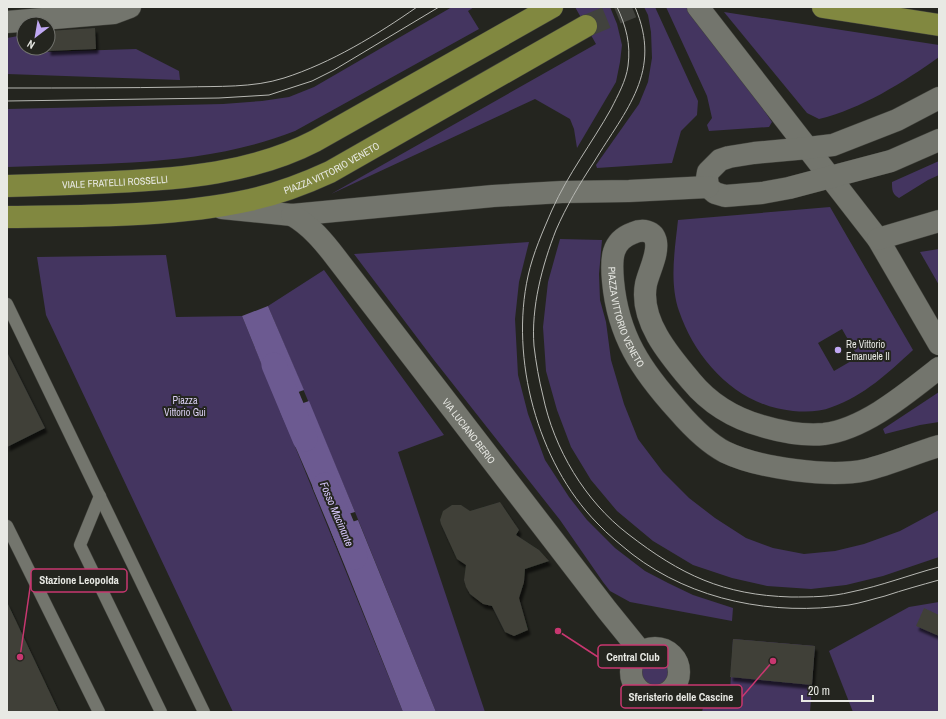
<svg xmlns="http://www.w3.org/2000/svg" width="946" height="719" font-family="'Archivo Narrow',sans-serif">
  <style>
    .green { fill: #443560; fill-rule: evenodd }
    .water { fill: #6c5a91 }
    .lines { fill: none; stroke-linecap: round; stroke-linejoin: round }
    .canal { stroke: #6c5a91; stroke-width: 25 }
    .building { fill: #3f4039; filter: url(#shadow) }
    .primary-tunnel { stroke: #41423d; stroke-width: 22; stroke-dasharray: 22 11; stroke-linecap: butt }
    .lane-casing { stroke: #42433d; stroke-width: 13 }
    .street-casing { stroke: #42433d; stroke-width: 23 }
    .primary-casing { stroke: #42433d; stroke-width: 23 }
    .lane { stroke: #73756d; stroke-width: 12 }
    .street { stroke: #73756d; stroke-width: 22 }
    .primary { stroke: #818840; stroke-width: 22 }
    .tram { stroke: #b7b8b3; stroke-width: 1 }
    .poi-dot { fill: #c0a8f3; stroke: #24251f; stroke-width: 1.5 }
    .labels { text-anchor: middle; stroke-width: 4; stroke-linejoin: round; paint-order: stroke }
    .street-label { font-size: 10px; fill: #e8e9e4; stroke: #24251f }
    .poi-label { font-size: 10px; fill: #e8e9e4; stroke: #24251f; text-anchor: start }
    .park-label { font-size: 10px; fill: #dbd1f3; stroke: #24251f }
    .water-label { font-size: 11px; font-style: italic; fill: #d8c9fc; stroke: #24251f }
    .leader { fill: none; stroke: #c83770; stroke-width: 1.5 }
    .callout-dot { fill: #c83770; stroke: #24251f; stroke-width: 1.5 }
    .callout { fill: #24251f; stroke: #c83770; stroke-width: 1.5 }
    .callout-label { font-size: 11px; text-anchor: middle; font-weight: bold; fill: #e8e9e4 }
  </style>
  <defs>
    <filter id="shadow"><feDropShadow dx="2.5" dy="4.5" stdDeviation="1" flood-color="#0009"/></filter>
  </defs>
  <rect width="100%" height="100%" fill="#24251f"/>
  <!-- green -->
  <g class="green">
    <path d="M452,7H474L468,11L479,29L295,131C204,167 103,163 7,167V109L223,104L262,101L289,97L314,87Z"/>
    <polygon points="575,7 610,7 617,24 622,45 620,62 616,82 577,148 574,129 570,119 535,99 331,194 596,44"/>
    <polygon points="644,7 655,7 698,101 697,115 681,131 672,163 597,168 596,165 639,104 648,82 652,58 651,32 648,15"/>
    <polygon points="666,7 691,7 740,75 772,122 769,127 709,131 707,125 712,118 707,96"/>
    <path d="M724,12L939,45V57C904,82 861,109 819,119L807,113Z"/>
    <polygon points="24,35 24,48 41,48 41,52 136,49 179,71 180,80 7,74 7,38"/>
    <path d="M939,161V175L928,180L899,198C892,194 892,190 892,182Z"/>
    <path d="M830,207L913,350C889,372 864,396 832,407C820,412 806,412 793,411C738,406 696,361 679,311C669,282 675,249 678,220ZM842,329L858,357L834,371L818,343Z"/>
    <polygon points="560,239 602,240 599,274 600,300 606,322 611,360 624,404 638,439 663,472 689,498 715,518 746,538 773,548 804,554 835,551 864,544 900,531 939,510 939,557 883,576 846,585 811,589 767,586 732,578 693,565 653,541 617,511 591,480 571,447 557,410 546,371 543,327 548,282"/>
    <polygon points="529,242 519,282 515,319 518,375 528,414 545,460 569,497 587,520 615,548 645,571 668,583 693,595 733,608 732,621 630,602 610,591 603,582 560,520 434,360 354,254"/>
    <polygon points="939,249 939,285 920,252"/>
    <polygon points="166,255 176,317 242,316 403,712 233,712 46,315 37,257"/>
    <polygon points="324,270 444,435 398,452 485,712 436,712 355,512 268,306"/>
    <polygon points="939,392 939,422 920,425 885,434 883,429"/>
    <polygon points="939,602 939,712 853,712 829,651 909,607"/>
    <path d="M733,639L815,646L810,712H702C705,698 717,694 730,693Z"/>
    <circle cx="655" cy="672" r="20"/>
  </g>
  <!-- water -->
  <g class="water">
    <polygon points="268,306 304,390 276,400 242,316"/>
    <polygon points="309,401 355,512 327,520 280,411"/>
    <polygon points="358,520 436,712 403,712 330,529"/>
  </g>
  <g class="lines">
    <!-- canal -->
    <g class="canal">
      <polyline points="274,365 305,439"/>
      <polyline points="325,485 355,557"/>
    </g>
  </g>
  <!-- building -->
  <g class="building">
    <polygon points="95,28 96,49 48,51 48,31"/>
    <polygon points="7,352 45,428 7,447"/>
    <polygon points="500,502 519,530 516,535 539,550 549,561 525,569 524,582 519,598 528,630 514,636 505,632 492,606 483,604 470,594 466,587 464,580 466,565 457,559 441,524 440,520 443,511 452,505 461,505 470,511"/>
    <polygon points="7,602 59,712 7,712"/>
    <polygon points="924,608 939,615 939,636 916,626"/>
    <polygon points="733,639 815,646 812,685 730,677"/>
  </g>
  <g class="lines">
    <!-- primary-tunnel -->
    <polyline class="primary-tunnel" points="586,26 632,7"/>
    <defs>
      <g id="lane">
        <polyline points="7,304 204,712"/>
        <polyline points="100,496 80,545 161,712"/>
        <polyline points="7,526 99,712"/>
      </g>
      <g id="street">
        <polyline points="698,7 878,239 939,344"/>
        <polyline points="7,22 114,13 130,7"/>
        <polyline points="939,98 897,120 833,145 808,148 754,153 729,157 720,160 708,172 707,178 708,187 715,193 725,196 762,193 789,188 891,161 939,140"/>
        <polyline points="222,208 292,215 493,196 562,192 629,191 708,187"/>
        <path id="s1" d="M292,215C311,226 324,242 337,259L607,610L641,652"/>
        <polyline points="878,239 939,221"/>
        <path id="s2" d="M939,368C907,393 865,429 824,434C802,436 782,432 762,426C733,418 710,404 691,381C669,355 639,320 646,284C649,271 658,255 656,242C654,230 642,229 633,233C611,241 611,259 613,281C618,336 641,370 678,411C691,426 706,442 725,452C758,468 830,478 866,470C891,464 915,453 939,446"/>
        <circle cx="655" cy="672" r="24"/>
      </g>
      <g id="primary">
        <polyline points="823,7 939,25"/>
        <path id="s3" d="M7,186C43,185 78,184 114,182C182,179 253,173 315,141L552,7"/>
        <path id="s4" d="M7,217C86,216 173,217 250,200C277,194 304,184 330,172L586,26"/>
      </g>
    </defs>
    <!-- lane casing -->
    <use href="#lane" class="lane-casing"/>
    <!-- street casing -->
    <use href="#street" class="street-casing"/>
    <!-- primary casing -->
    <use href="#primary" class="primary-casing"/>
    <!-- lane -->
    <use href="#lane" class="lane"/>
    <!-- street -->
    <use href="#street" class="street"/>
    <!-- primary -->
    <use href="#primary" class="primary"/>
    <!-- tram -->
    <g class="tram">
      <path d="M617,7C626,26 631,44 628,66C626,81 618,95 611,109C592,143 568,174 552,210C543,231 533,253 528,276C510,358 537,462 597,523C608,535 620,544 632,554C693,601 774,616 849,605C861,603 873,599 885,596C903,590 921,585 939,580"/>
      <path d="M635,7C663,72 626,109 594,162C580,183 566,207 556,230C542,266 531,307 534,346C536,363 539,380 543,396C554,449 585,501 628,534C681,575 723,595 791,597C811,597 831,597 851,592C881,586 909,575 939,567"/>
      <path d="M7,88C66,88 126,88 185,87C218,86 253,88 284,78C331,63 377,35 417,7"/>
      <polyline points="7,101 219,98 269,95 312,81 334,70 439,7"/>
    </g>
  </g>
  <!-- markers -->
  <circle class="poi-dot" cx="838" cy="350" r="4"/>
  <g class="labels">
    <!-- street labels -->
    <g class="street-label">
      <text dy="4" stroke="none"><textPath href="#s4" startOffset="332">PIAZZA VITTORIO VENETO</textPath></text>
      <text dy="4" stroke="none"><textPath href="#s3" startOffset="108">VIALE FRATELLI ROSSELLI</textPath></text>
      <text dy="4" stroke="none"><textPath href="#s2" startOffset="561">PIAZZA VITTORIO VENETO</textPath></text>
      <text dy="4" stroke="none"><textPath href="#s1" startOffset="280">VIA LUCIANO BERIO</textPath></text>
    </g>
    <!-- poi labels -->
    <g class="poi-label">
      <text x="846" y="348">Re Vittorio<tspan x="846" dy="12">Emanuele II</tspan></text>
    </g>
    <!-- park labels -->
    <g class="park-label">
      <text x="185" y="404">Piazza<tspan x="185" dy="12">Vittorio Gui</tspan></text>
    </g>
    <!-- water labels -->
    <g class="water-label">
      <text transform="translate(337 514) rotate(67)" y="4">Fosso Macinante</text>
    </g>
  </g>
  <!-- callouts -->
  <path class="leader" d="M20 657L31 581M558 631L598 657M773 661L742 697"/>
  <g class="callout-dot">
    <circle cx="20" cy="657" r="4"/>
    <circle cx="558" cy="631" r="4"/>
    <circle cx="773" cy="661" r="4"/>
  </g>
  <g class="callout">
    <rect x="31" y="569" width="96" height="23" rx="4"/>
    <rect x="598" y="645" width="70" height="23" rx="4"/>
    <rect x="621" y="685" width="121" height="23" rx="4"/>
  </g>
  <g class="callout-label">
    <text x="79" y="584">Stazione Leopolda</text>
    <text x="633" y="661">Central Club</text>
    <text x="681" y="701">Sferisterio delle Cascine</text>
  </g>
  <!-- border -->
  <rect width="946" height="719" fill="none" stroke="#e8e9e4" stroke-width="16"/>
  <!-- north arrow -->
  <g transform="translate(36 36) rotate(211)"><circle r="19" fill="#24251f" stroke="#72736e"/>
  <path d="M0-3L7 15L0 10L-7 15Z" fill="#c0a8f3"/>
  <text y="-6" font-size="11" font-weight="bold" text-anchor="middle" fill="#e8e9e4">N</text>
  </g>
  <!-- scale -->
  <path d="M802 695v6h71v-6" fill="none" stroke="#e8e9e4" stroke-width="2"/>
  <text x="808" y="695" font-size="12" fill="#e8e9e4" stroke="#24251f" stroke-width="3" paint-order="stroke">20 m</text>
</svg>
